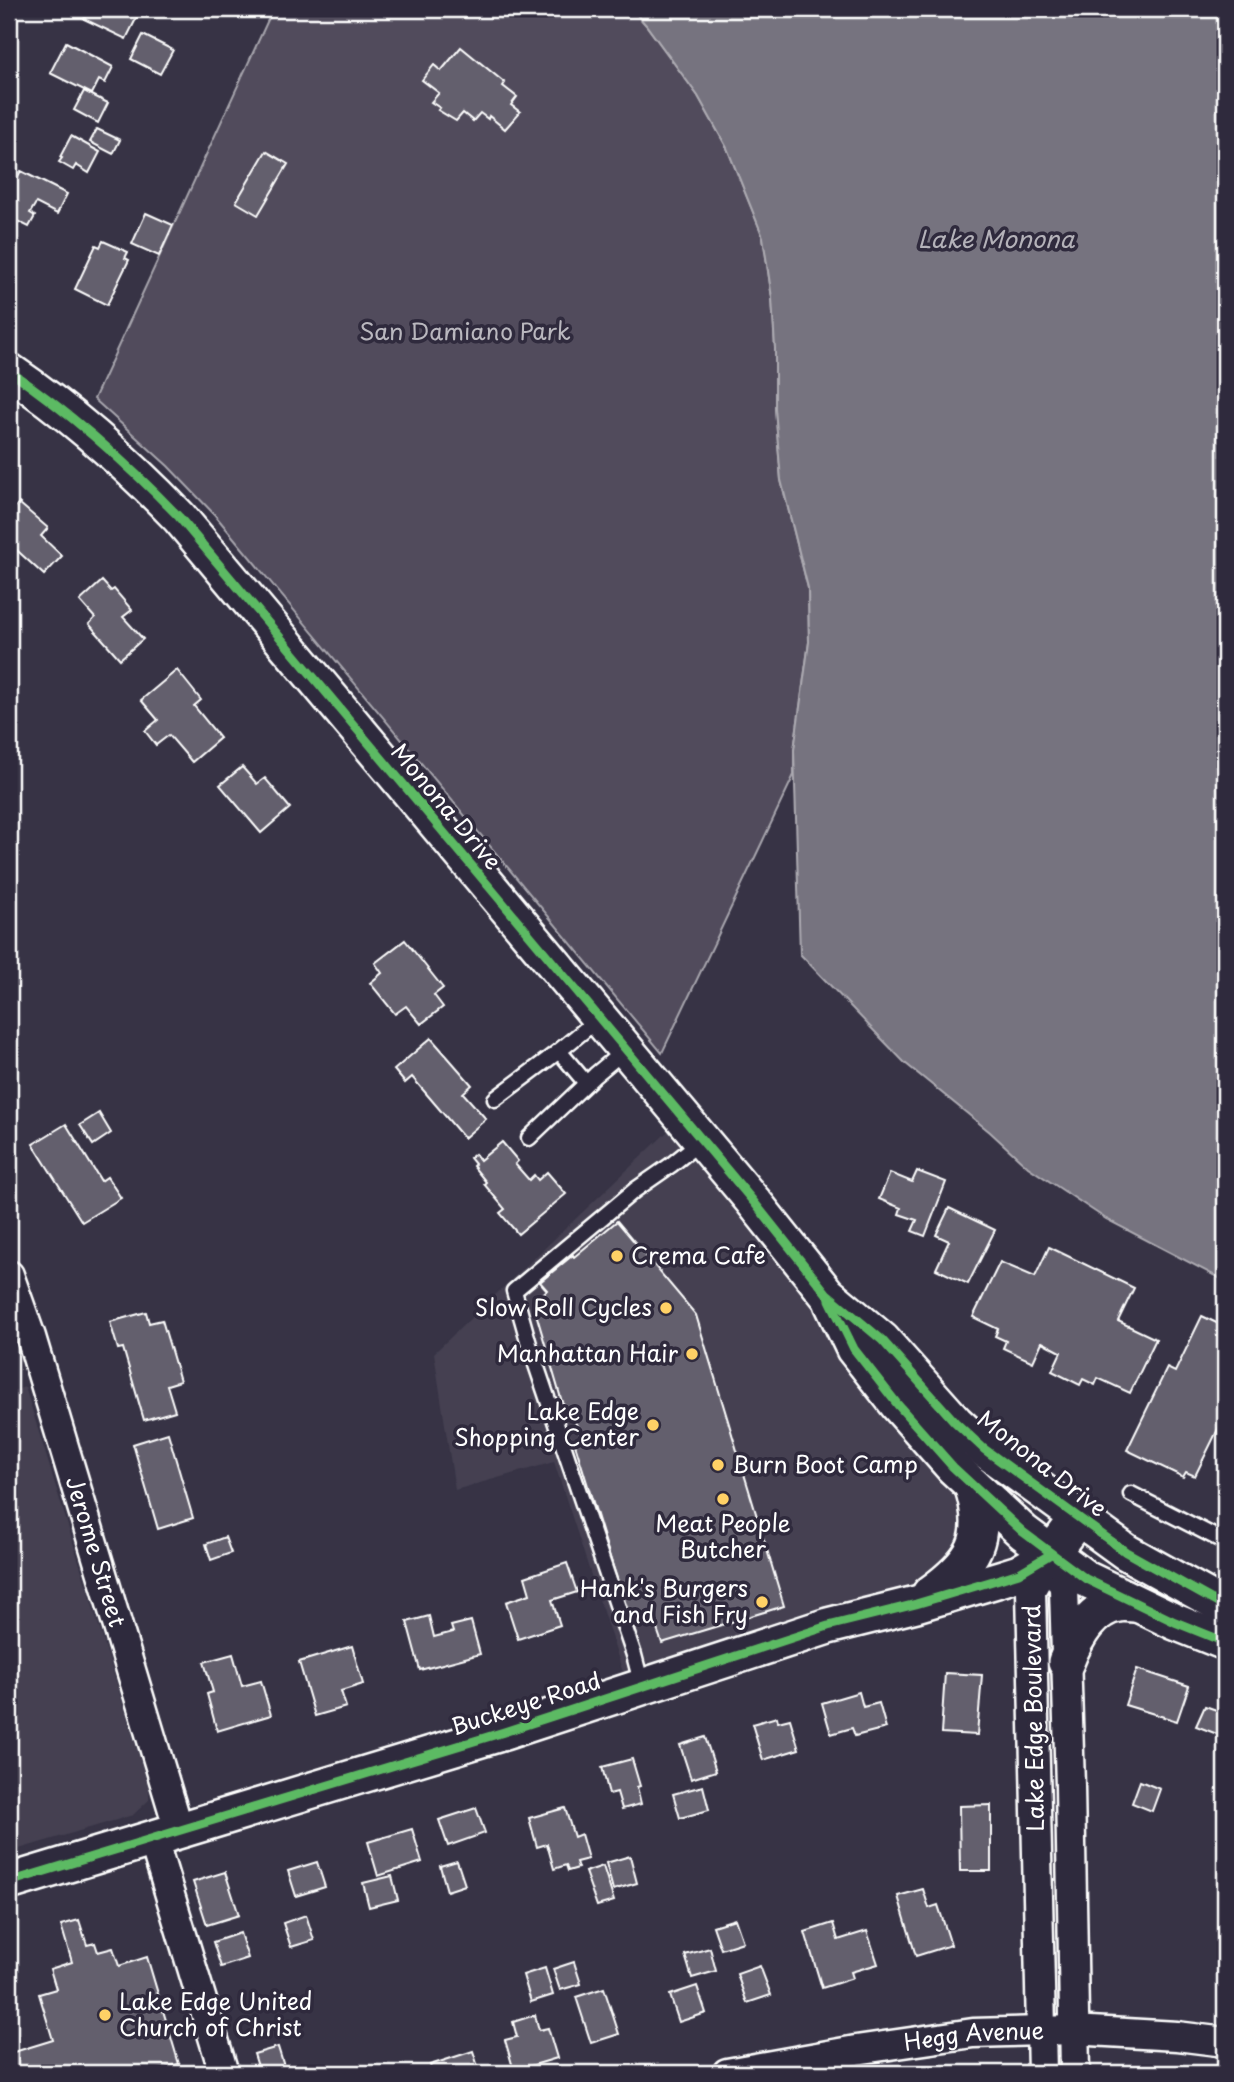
<svg xmlns="http://www.w3.org/2000/svg" width="1234" height="2082" font-family="'Playpen Sans',sans-serif">
  <style>
    .built { fill: #444051 }
    .green { fill: #514c5c; stroke: #a8a6ae; stroke-width: 2 }
    .water { fill: #76737f; stroke: #adabb2; stroke-width: 2 }
    .building { fill: #635f6d; stroke: #fff; stroke-width: 2 }
    .lines { fill: none; stroke-linecap: round; stroke-linejoin: round }
    .service-casing { stroke: #fff; stroke-width: 19 }
    .minor-casing { stroke: #fff; stroke-width: 33 }
    .tertiary-casing { stroke: #fff; stroke-width: 40 }
    .service { stroke: #2f2a3d; stroke-width: 14 }
    .minor { stroke: #2f2a3d; stroke-width: 28 }
    .tertiary { stroke: #2f2a3d; stroke-width: 35 }
    .cycleway-casing { stroke: #2f2a3d; stroke-width: 13 }
    .cycleway { stroke: #5cba63; stroke-width: 9 }
    .poi-dot { fill: #ffd166; stroke: #2f2a3d; stroke-width: 2.5 }
    .labels { text-anchor: middle; stroke-width: 7; stroke-linejoin: round; paint-order: stroke }
    .park-label { font-size: 23px; fill: #b9b7be; stroke: #2f2a3d }
    .street-label { font-size: 23px; fill: #fff; stroke: #2f2a3d }
    .poi-label { font-size: 23px; fill: #fff; stroke: #2f2a3d; text-anchor: end }
    .water-label { font-size: 24px; font-style: italic; fill: #b4b2b9; stroke: #2f2a3d }
  </style>
  <rect width="100%" height="100%" fill="#373345"/>
  <filter id="ink" filterUnits="userSpaceOnUse"><feTurbulence type="fractalNoise" baseFrequency=".0143" numOctaves="2"/><feDisplacementMap in="SourceGraphic" scale="14" xChannelSelector="R" yChannelSelector="G"/><feConvolveMatrix kernelMatrix="1 2 1 2 8 2 1 2 1" color-interpolation-filters="sRGB"/></filter>
  <g filter="url(#ink)">
    <!-- built -->
    <g class="built">
      <polygon points="682,1118 973,1493 967,1586 629,1691 554,1462 455,1490 434,1353"/>
      <polygon points="25,1387 149,1788 149,1800 133,1815 9,1852 9,1392"/>
    </g>
    <!-- green -->
    <polygon class="green" points="273,9 632,9 646,25 698,96 727,148 763,237 772,298 775,348 775,408 781,480 808,588 809,642 794,750 794,775 662,1053 214,514 168,466 94,399"/>
    <!-- water -->
    <polygon class="water" points="632,9 1225,9 1225,1281 1106,1219 1028,1167 990,1132 905,1063 800,954 794,750 809,642 808,588 781,480 775,408 775,348 772,298 763,237 727,148 698,96 646,25"/>
    <!-- building -->
    <g class="building">
      <polygon points="89,9 141,9 126,39 84,19"/>
      <polygon points="143,35 173,50 160,74 131,59"/>
      <polygon points="66,42 113,67 105,83 99,80 92,94 50,73"/>
      <polygon points="461,47 505,83 503,86 517,97 511,105 520,112 505,129 489,116 488,119 480,113 473,121 463,113 456,121 438,110 440,108 431,102 439,93 422,80 434,65 441,71"/>
      <polygon points="84,91 108,103 98,123 74,110"/>
      <polygon points="97,129 120,140 113,154 90,142"/>
      <polygon points="71,136 100,152 89,173 76,165 73,170 59,162 62,158 60,157"/>
      <polygon points="266,151 288,164 258,215 236,202"/>
      <polygon points="21,171 67,194 57,214 36,203 30,213 35,216 29,227 9,217 9,211 12,205 9,204 9,191"/>
      <polygon points="146,213 173,225 159,256 132,244"/>
      <polygon points="103,241 128,252 125,258 129,260 107,305 75,289 96,245 100,247"/>
      <polygon points="9,501 15,507 19,503 48,528 41,536 62,556 44,575 9,543"/>
      <polygon points="102,581 111,591 114,589 132,610 123,617 143,639 120,659 89,624 95,618 80,601"/>
      <polygon points="177,670 201,700 194,706 220,738 192,762 169,735 156,745 145,731 158,720 141,700"/>
      <polygon points="242,767 257,784 265,778 290,808 261,833 220,785"/>
      <polygon points="405,940 443,988 434,995 443,1007 421,1024 406,1006 395,1014 370,983 382,973 375,963"/>
      <polygon points="431,1038 472,1085 463,1093 486,1119 464,1138 412,1077 405,1083 394,1070"/>
      <polygon points="99,1113 111,1133 93,1145 80,1125"/>
      <polygon points="66,1124 101,1181 107,1177 121,1198 82,1222 33,1144"/>
      <polygon points="502,1142 518,1161 515,1164 529,1180 534,1175 538,1180 547,1172 566,1194 518,1234 500,1213 505,1209 484,1184 486,1182 473,1166 475,1164 470,1158 475,1154 480,1160"/>
      <polygon points="917,1171 946,1182 925,1236 912,1231 917,1220 899,1214 901,1208 879,1199 890,1173 912,1182"/>
      <polygon points="949,1208 995,1230 968,1284 936,1269 949,1241 936,1235"/>
      <polygon points="617,1221 696,1315 784,1606 662,1643 653,1618 631,1625 575,1444 582,1438 571,1412 562,1402 533,1303 547,1290 540,1282 573,1255 574,1257"/>
      <polygon points="1049,1247 1134,1288 1118,1321 1156,1339 1130,1393 1098,1378 1095,1385 1083,1379 1080,1385 1052,1371 1061,1352 1042,1342 1033,1362 1003,1348 1006,1341 995,1336 998,1329 973,1317 1000,1262 1035,1277"/>
      <polygon points="146,1312 149,1323 162,1320 180,1381 167,1385 175,1411 144,1420 123,1348 118,1349 110,1322"/>
      <polygon points="1202,1316 1225,1327 1225,1415 1195,1476 1186,1472 1183,1477 1127,1450 1167,1368 1175,1372"/>
      <polygon points="168,1433 193,1518 158,1529 133,1444"/>
      <polygon points="225,1537 231,1553 211,1560 206,1544"/>
      <polygon points="567,1563 577,1592 552,1600 560,1625 518,1639 506,1602 530,1594 525,1577"/>
      <polygon points="429,1616 434,1637 453,1632 451,1626 471,1621 480,1654 420,1670 407,1622"/>
      <polygon points="352,1646 363,1684 341,1691 346,1707 315,1716 299,1662"/>
      <polygon points="233,1654 242,1686 261,1681 271,1715 217,1731 207,1694 213,1692 204,1662"/>
      <polygon points="1137,1669 1189,1686 1177,1721 1125,1705"/>
      <polygon points="945,1673 982,1675 977,1735 941,1733"/>
      <polygon points="859,1692 863,1707 879,1703 886,1728 855,1736 852,1728 831,1734 822,1703"/>
      <polygon points="1205,1706 1225,1713 1225,1737 1196,1726"/>
      <polygon points="777,1717 778,1722 790,1719 799,1749 763,1760 752,1724"/>
      <polygon points="705,1737 716,1771 691,1779 680,1745"/>
      <polygon points="632,1759 640,1786 637,1787 641,1804 622,1809 617,1792 609,1794 602,1767"/>
      <polygon points="1140,1781 1160,1789 1152,1811 1132,1803"/>
      <polygon points="703,1786 709,1810 680,1818 673,1794"/>
      <polygon points="991,1805 991,1871 960,1871 959,1806"/>
      <polygon points="476,1808 485,1833 448,1846 439,1820"/>
      <polygon points="565,1808 574,1837 581,1834 588,1859 576,1862 578,1868 568,1871 566,1865 554,1869 547,1844 537,1847 529,1818"/>
      <polygon points="412,1829 422,1862 378,1876 368,1842"/>
      <polygon points="630,1856 637,1883 613,1890 606,1863"/>
      <polygon points="457,1861 465,1885 447,1891 440,1866"/>
      <polygon points="317,1862 325,1887 296,1896 288,1871"/>
      <polygon points="603,1866 614,1901 597,1906 585,1872"/>
      <polygon points="225,1872 239,1915 207,1925 193,1882"/>
      <polygon points="392,1876 398,1900 369,1907 363,1883"/>
      <polygon points="923,1889 929,1908 938,1905 951,1945 916,1956 898,1896"/>
      <polygon points="306,1915 314,1940 291,1947 283,1923"/>
      <polygon points="735,1919 743,1942 721,1949 713,1926"/>
      <polygon points="79,1920 87,1945 95,1943 98,1952 113,1948 119,1966 147,1957 179,2064 148,2073 9,2073 9,2035 14,2052 53,2040 39,1994 56,1989 50,1969 72,1962 61,1925"/>
      <polygon points="833,1923 838,1940 867,1931 878,1964 851,1972 853,1978 822,1988 805,1932"/>
      <polygon points="240,1933 248,1958 221,1967 213,1942"/>
      <polygon points="710,1948 716,1971 692,1978 685,1955"/>
      <polygon points="574,1962 581,1984 560,1990 553,1969"/>
      <polygon points="760,1966 771,1995 747,2003 737,1974"/>
      <polygon points="545,1968 553,1995 531,2002 523,1975"/>
      <polygon points="697,1986 706,2013 679,2022 670,1995"/>
      <polygon points="604,1988 619,2034 591,2043 576,1997"/>
      <polygon points="535,2015 539,2030 548,2028 557,2058 514,2071 505,2040 517,2037 513,2022"/>
      <polygon points="278,2047 286,2073 260,2073 254,2054"/>
      <polygon points="473,2051 480,2073 432,2073 430,2065"/>
    </g>
    <g class="lines">
      <defs>
        <g id="service">
          <polyline points="559,1051 598,1019"/>
          <polyline points="495,1099 559,1051 586,1083"/>
          <polyline points="529,1138 595,1075 625,1050"/>
          <polyline points="1131,1494 1225,1542"/>
          <polyline points="642,1686 634,1655 529,1344 514,1291 635,1190 671,1165 701,1141"/>
        </g>
        <g id="minor">
          <path id="s1" d="M9,1275L31,1337L179,1830"/>
          <polyline points="1051,1554 1064,1588 1070,1786 1075,2073"/>
          <polyline points="153,1839 224,2073"/>
          <path id="s2" d="M727,2073L856,2050L973,2033L1073,2030L1177,2036L1225,2042"/>
          <polyline points="1042,2073 1031,1590 1051,1554"/>
        </g>
        <g id="tertiary">
          <path d="M9,371C72,414 127,463 179,517L753,1201L827,1294L882,1340L955,1422L984,1449L1126,1552L1225,1607"/>
          <polyline points="832,1303 854,1349 898,1405 953,1467 1023,1532 1086,1579 1175,1622 1225,1642"/>
          <path d="M930,1594C974,1562 990,1539 972,1485"/>
          <path d="M1066,1662C1075,1639 1091,1608 1119,1604C1124,1603 1131,1604 1136,1604"/>
          <polyline points="9,1882 504,1732 828,1626 916,1604 1003,1578 1019,1573 1051,1554 1078,1518"/>
        </g>
      </defs>
      <!-- service casing -->
      <use href="#service" class="service-casing"/>
      <!-- minor casing -->
      <use href="#minor" class="minor-casing"/>
      <!-- tertiary casing -->
      <use href="#tertiary" class="tertiary-casing"/>
      <!-- service -->
      <use href="#service" class="service"/>
      <!-- minor -->
      <use href="#minor" class="minor"/>
      <!-- tertiary -->
      <use href="#tertiary" class="tertiary"/>
      <defs>
        <g id="cycleway">
          <path d="M9,371C72,414 127,463 179,517L753,1201L827,1294L882,1340L955,1422L984,1449L1126,1552L1225,1607"/>
          <polyline points="830,1300 854,1349 898,1405 953,1467 1023,1532 1086,1579 1175,1622 1225,1642"/>
          <polyline points="9,1882 504,1732 828,1626 916,1604 1003,1578 1019,1573 1051,1554"/>
        </g>
      </defs>
      <!-- cycleway casing -->
      <use href="#cycleway" class="cycleway-casing"/>
      <!-- cycleway -->
      <use href="#cycleway" class="cycleway"/>
    </g>
  </g>
  <!-- markers -->
  <g class="poi-dot">
    <circle cx="617" cy="1256" r="7"/>
    <circle cx="666" cy="1308" r="7"/>
    <circle cx="692" cy="1354" r="7"/>
    <circle cx="653" cy="1425" r="7"/>
    <circle cx="718" cy="1465" r="7"/>
    <circle cx="723" cy="1499" r="7"/>
    <circle cx="762" cy="1602" r="7"/>
    <circle cx="105" cy="2015" r="7"/>
  </g>
  <g class="labels">
    <!-- park labels -->
    <g class="park-label">
      <text x="465" y="340">San Damiano Park</text>
    </g>
    <!-- street labels -->
    <g class="street-label">
      <text transform="translate(446 807) rotate(50)" y="8">Monona Drive</text>
      <text transform="translate(1042 1464) rotate(38)" y="8">Monona Drive</text>
      <text dy="8" stroke="none"><textPath href="#s1" startOffset="290">Jerome Street</textPath></text>
      <text transform="translate(526 1704) rotate(-18)" y="8">Buckeye Road</text>
      <text transform="translate(1034 1718) rotate(-91)" y="8">Lake Edge Boulevard</text>
      <text dy="8" stroke="none"><textPath href="#s2" startOffset="250">Hegg Avenue</textPath></text>
    </g>
    <!-- poi labels -->
    <g class="poi-label">
      <text x="631" y="1264" text-anchor="start">Crema Cafe</text>
      <text x="652" y="1316">Slow Roll Cycles</text>
      <text x="678" y="1362">Manhattan Hair</text>
      <text x="639" y="1420">Lake Edge<tspan x="639" dy="26">Shopping Center</tspan></text>
      <text x="732" y="1473" text-anchor="start">Burn Boot Camp</text>
      <text x="723" y="1532" text-anchor="middle">Meat People<tspan x="723" dy="26">Butcher</tspan></text>
      <text x="748" y="1597">Hank's Burgers<tspan x="748" dy="26">and Fish Fry</tspan></text>
      <text x="119" y="2010" text-anchor="start">Lake Edge United<tspan x="119" dy="26">Church of Christ</tspan></text>
    </g>
    <!-- water labels -->
    <g class="water-label">
      <text x="996" y="248">Lake Monona</text>
    </g>
  </g>
  <!-- margin -->
  <rect width="1234" height="2082" fill="none" stroke="#2f2a3d" stroke-width="35"/>
  <rect x="18" y="18" width="1199" height="2047" fill="none" stroke="#fff" stroke-width="2.5" filter="url(#ink)"/>
</svg>
